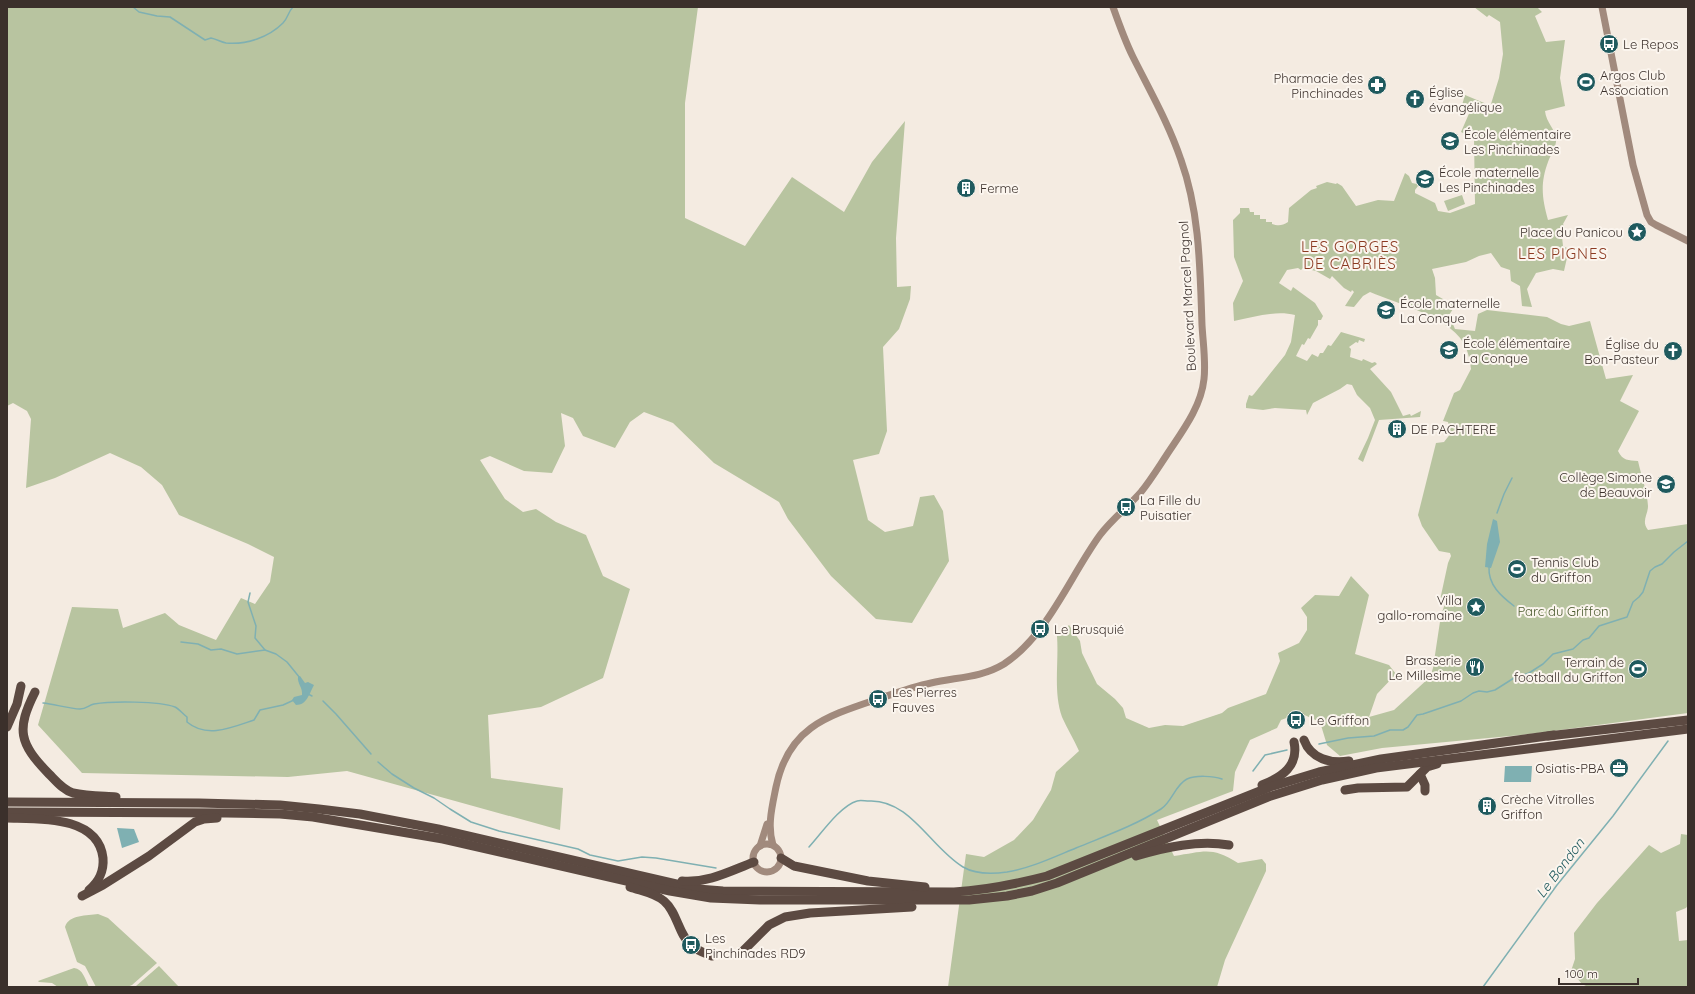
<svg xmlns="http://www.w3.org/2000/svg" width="1695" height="994" font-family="Quicksand,sans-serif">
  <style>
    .green { fill: #b8c4a0 }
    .water { fill: #7fb0b2 }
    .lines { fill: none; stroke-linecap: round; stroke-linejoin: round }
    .stream { stroke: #7fb0b2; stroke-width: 1.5 }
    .secondary { stroke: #a18a7d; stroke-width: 7 }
    .highway { stroke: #5c4a42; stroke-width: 9 }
    .labels { text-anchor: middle; stroke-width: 4; stroke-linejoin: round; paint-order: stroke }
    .poi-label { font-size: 13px; fill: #3b302b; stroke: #fbf5ee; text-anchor: start }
    .street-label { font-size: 13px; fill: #3b302b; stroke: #fbf5ee }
    .park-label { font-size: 13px; fill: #4a5a2e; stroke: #fbf5ee }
    .water-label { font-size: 14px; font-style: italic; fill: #1f5a5e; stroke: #fbf5ee }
    .quarter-label { font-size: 15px; letter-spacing: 1px; fill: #8c3b22; stroke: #fbf5ee }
  </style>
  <rect width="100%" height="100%" fill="#f4ebe1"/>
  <!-- green -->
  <g class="green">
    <polygon points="7,7 698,7 685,103 685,218 745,246 792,177 844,212 872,162 905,121 896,238 897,287 911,286 910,299 899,329 883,347 887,431 879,454 853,460 868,520 885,532 913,526 920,497 934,495 943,511 949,561 912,623 876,619 831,576 788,519 779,502 714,463 673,423 644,412 630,422 615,448 583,436 573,418 561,413 565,446 552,473 524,471 490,456 480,460 505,499 523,512 536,509 556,522 586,535 603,576 630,589 603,678 541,707 488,715 491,778 563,788 560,830 347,771 288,777 82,773 38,725 72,607 118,609 123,628 165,613 179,625 216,640 241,598 255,604 270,582 274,557 248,544 179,515 162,485 141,467 110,453 55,478 26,488 31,419 27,411 13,403 7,406"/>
    <path d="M1474,7H1537L1542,12L1535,16L1546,42L1565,40L1560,78L1565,106L1545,111C1546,123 1557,130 1556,142C1555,149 1550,156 1548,162C1540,184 1542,198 1548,220L1568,215L1563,224L1565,228L1562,237L1563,246L1569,249L1564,271L1553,269L1536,273L1527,289L1532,307L1522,306L1520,286L1511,281L1510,270L1501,267L1491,253L1479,256L1466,262L1432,269L1435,278L1436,295L1455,306L1449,315L1455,329L1475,331L1478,314L1487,310L1547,317L1561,324L1569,326L1590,321L1606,379L1633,375L1620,401L1639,411L1618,451C1623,461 1628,460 1638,461C1641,475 1647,491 1648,506C1648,515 1641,521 1648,530L1688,524V713L1530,734L1382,748L1340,756L1327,745L1320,722L1300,713L1281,720L1277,728L1250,740L1235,772L1233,791L1157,820L1174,856C1204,852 1211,846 1238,863L1262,859L1266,864V871L1225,960L1217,987H948L966,854L984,857L1014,840L1033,820L1051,790L1056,772L1079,751C1074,740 1067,728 1062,717C1053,692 1059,662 1057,636L1069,625L1080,641L1082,653L1097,684L1115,699L1123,708L1126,718L1149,728L1165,725L1183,726L1222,713L1228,708L1266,694L1280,661L1278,653L1299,643L1307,630V617L1301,608L1315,595L1339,596L1351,576L1369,595L1355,654L1389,665L1396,674L1377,694L1369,717L1394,710L1430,677L1433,668L1441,615L1446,601L1440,600L1448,563L1451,556L1450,553L1439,551L1422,526L1418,515L1436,443L1444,442L1451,433L1448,422L1443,421L1454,393L1460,390L1471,369C1470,362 1469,355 1466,348C1455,318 1397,304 1370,292L1363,296L1354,307L1345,306L1354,292L1352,290L1351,292L1344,288L1332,276L1330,279L1316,271L1303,268L1301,270L1298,268L1287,270L1279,283L1291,291L1293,287L1315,303L1323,316L1321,320H1318V325L1310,339L1308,338L1304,345L1302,344L1296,356L1307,361L1312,354L1318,357L1320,353H1323L1328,345L1331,346L1341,332L1365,339L1364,342L1359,340L1358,343L1356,342L1349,347L1351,349L1350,357L1362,361L1363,359L1372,363L1375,362L1377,364L1370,369L1391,392L1403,416L1410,414L1411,416L1421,411L1420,417L1379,420L1363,462L1358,459L1368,438L1375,420L1370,408L1357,395L1352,385L1347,384L1340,389L1313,403L1307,415L1306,410L1275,408L1263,410L1246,408V404L1249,395L1252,396L1254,394L1285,355L1291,342L1295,315C1276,310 1253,317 1234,321L1233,303L1243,281L1234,257L1233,220L1240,213V208H1249L1250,212H1254V215H1260V219H1266V222H1272V224C1278,226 1282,226 1288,222L1289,208L1311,190L1317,188L1316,186L1327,182L1336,184L1337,183L1342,186L1356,206L1378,200L1394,201L1405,173L1409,176L1412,183L1417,184L1418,186L1415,190V193L1435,203L1438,211L1450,213L1475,204L1474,138L1461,132L1471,109L1462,105L1465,95L1489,105L1491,104L1499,78L1503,54L1500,22L1489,15L1487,17Z"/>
    <polygon points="1462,195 1465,204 1448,211 1444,201"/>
    <polygon points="1681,834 1688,835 1688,905 1686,908 1676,912 1679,941 1688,940 1688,987 1588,987 1582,984 1571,971 1575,959 1574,933 1597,903 1649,845 1661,853 1680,844"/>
    <path d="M98,914L108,918L157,963L132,985L127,987H96L85,966L77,962L65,927C69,914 87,916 98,914Z"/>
    <polygon points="159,966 179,987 136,986"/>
    <path d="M74,968C83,969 85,979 89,987H58L52,983L39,982L38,981Z"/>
  </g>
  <!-- water -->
  <g class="water">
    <polygon points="1493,519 1497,521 1500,542 1491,568 1485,567 1487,544"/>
    <path d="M300,676L305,683L308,682L314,685C309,694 307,705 296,705L292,700L294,697L302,695C303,688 297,683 298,677Z"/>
    <polygon points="1505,766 1532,766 1531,782 1504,782"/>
    <polygon points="117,828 134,829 139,842 122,848"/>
  </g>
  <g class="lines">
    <!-- stream -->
    <g class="stream">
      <path d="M133,7L139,12L157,16L170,17L205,40L211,38C216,39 221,42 226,43C247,45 269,37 283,23C288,18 288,12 293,7"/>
      <polyline points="1497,513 1504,494 1512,478"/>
      <path d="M1489,567C1488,585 1501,596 1514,606"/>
      <polyline points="250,593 248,602 256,626 255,638 265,650 276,654 287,662 300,678"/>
      <polyline points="181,642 198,644 211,650 221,649 237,654 265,650"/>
      <polyline points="308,694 312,696"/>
      <polyline points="323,701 336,714 371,754"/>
      <path d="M43,703C54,704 70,709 80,709C86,709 89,705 94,704C111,701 159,701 175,707C179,709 183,714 187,717V722C207,739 233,727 254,720L260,710L283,705L294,700"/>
      <polyline points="1319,744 1348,738 1374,736 1390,730 1403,730 1408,727 1417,715 1423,714 1461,701 1473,693 1479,691 1487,692 1495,690 1514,678 1529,673 1543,664 1553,654 1573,649 1583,640 1589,638 1599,626 1627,617 1633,602 1639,597 1643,592 1650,571 1655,567 1662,564 1674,552 1688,541"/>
      <polyline points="378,762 392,774 414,788 434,798 450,809 471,822 499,831 578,849 590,855 618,861 642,857 656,858 716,868"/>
      <polyline points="1253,771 1265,755 1287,750"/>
      <path d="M809,847C821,834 840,806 857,801C860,800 865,801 869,801C910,799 931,848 963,867C975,874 993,874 1007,872C1031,868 1054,857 1076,848C1105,836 1134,826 1161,809C1172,802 1175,785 1187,779C1196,775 1213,776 1222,779"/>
      <polyline points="1483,987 1557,885 1613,816 1668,741"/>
    </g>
    <!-- secondary -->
    <g class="secondary">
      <polyline points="1602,7 1633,165 1647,215 1651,222 1656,225 1688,241"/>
      <circle cx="767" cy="858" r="14"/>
      <path d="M773,845C767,826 772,807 776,787C788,729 824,717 875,700C893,694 912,687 931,683C957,677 981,678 1004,664C1048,635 1070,576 1100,535C1112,519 1128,507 1141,492C1150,481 1158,468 1166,456C1181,433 1201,408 1204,379C1206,362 1203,343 1202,325C1200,270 1200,213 1181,160C1169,124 1150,91 1133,57C1125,41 1119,24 1113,7"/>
      <polyline points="760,846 767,824"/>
    </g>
    <!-- highway -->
    <g class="highway">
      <path d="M35,692C16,730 19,743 49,774C56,781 63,790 73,793C87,796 102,796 116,797"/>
      <polyline points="7,727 17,704 21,686"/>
      <polyline points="1548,736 1688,720"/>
      <path d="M1304,740C1311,759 1331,764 1349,761"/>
      <polyline points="1420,774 1425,785 1425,791"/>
      <path d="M1262,785C1282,777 1299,766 1294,742"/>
      <polyline points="1345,790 1358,788 1407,787 1427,767 1437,764"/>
      <path d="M7,802L199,803L280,805L319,809L360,814L438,829L698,889L723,891L954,892C987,890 1016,884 1047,876L1270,787L1319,772L1381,759L1554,735"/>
      <polyline points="7,812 226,813 280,814 313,817 443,839 670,891 711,898 760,900 969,900 1007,896 1032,891 1057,883 1268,797 1322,780 1376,768 1688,729"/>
      <path d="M7,818C38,819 98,815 103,858C104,870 99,882 89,890"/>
      <path d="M1136,856C1166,847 1198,840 1229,845"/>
      <polyline points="781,858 794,866 868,881 925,887"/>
      <path d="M682,881C709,883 730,871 754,862"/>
      <path d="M630,887C641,891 655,893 664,901C678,913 678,935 692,946C698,951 705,953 712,956"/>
      <polyline points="82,896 103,885 149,856 195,822 204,819 217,818"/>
      <polyline points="741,953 769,925 785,917 810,913 912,907"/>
    </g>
  </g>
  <!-- icons -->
  <defs>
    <symbol id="bus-disc" viewBox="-11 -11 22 22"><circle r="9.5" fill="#1f5a5e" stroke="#fbf5ee"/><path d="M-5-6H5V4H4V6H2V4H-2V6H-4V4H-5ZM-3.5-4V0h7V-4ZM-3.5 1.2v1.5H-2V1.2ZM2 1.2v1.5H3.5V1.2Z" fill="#fff"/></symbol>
    <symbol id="stadium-disc" viewBox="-11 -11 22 22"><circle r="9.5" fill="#1f5a5e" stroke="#fbf5ee"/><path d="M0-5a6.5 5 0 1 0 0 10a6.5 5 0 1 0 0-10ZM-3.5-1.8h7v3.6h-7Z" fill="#fff"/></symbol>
    <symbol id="pharmacy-disc" viewBox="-11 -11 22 22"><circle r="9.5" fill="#1f5a5e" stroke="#fbf5ee"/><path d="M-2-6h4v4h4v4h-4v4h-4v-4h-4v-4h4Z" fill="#fff"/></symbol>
    <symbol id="church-disc" viewBox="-11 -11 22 22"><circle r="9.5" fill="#1f5a5e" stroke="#fbf5ee"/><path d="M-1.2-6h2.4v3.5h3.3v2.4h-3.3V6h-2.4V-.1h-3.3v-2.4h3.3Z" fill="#fff"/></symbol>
    <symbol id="school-disc" viewBox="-11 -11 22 22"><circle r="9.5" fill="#1f5a5e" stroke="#fbf5ee"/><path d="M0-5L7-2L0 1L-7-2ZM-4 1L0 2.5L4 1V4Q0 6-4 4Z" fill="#fff"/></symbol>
    <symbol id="building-disc" viewBox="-11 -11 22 22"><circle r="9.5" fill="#1f5a5e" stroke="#fbf5ee"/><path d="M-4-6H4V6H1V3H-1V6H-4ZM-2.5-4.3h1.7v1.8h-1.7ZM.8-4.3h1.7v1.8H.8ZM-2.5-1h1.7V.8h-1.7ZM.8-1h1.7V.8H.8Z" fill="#fff"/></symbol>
    <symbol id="sight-disc" viewBox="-11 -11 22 22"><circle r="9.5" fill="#1f5a5e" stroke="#fbf5ee"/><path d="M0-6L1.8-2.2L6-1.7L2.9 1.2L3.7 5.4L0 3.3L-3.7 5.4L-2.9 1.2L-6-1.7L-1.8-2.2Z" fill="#fff"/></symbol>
    <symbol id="restaurant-disc" viewBox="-11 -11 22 22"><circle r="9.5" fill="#1f5a5e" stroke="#fbf5ee"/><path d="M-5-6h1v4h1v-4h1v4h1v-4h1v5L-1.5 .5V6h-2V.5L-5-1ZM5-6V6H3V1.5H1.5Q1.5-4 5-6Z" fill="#fff"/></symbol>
    <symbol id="office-disc" viewBox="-11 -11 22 22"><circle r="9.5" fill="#1f5a5e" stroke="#fbf5ee"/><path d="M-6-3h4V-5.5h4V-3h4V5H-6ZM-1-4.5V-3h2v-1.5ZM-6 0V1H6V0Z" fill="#fff"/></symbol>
  </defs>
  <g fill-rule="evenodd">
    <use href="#bus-disc" x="1598" y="33" width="22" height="22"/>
    <use href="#stadium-disc" x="1575" y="71" width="22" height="22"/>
    <use href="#pharmacy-disc" x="1366" y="74" width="22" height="22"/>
    <use href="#church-disc" x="1404" y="88" width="22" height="22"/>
    <use href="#school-disc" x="1439" y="130" width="22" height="22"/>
    <use href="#school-disc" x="1414" y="168" width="22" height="22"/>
    <use href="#building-disc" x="955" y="177" width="22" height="22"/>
    <use href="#sight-disc" x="1626" y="221" width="22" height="22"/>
    <use href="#school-disc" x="1375" y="299" width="22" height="22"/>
    <use href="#school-disc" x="1438" y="339" width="22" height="22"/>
    <use href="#church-disc" x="1662" y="340" width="22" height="22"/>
    <use href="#building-disc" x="1386" y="418" width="22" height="22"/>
    <use href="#school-disc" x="1655" y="473" width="22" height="22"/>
    <use href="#bus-disc" x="1115" y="496" width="22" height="22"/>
    <use href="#stadium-disc" x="1506" y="558" width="22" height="22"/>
    <use href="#sight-disc" x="1465" y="596" width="22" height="22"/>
    <use href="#bus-disc" x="1029" y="618" width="22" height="22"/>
    <use href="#restaurant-disc" x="1464" y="656" width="22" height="22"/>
    <use href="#stadium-disc" x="1627" y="658" width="22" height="22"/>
    <use href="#bus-disc" x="867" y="688" width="22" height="22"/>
    <use href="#bus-disc" x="1285" y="709" width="22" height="22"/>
    <use href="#office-disc" x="1608" y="757" width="22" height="22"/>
    <use href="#building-disc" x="1476" y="795" width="22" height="22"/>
    <use href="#bus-disc" x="680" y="934" width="22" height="22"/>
  </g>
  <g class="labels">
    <!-- poi labels -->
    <g class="poi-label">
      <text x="1623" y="49">Le Repos</text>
      <text x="1600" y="80">Argos Club<tspan x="1600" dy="15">Association</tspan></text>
      <text x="1363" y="83" text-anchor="end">Pharmacie des<tspan x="1363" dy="15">Pinchinades</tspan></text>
      <text x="1429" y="97">Église<tspan x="1429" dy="15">évangélique</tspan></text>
      <text x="1464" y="139">École élémentaire<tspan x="1464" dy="15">Les Pinchinades</tspan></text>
      <text x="1439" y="177">École maternelle<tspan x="1439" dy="15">Les Pinchinades</tspan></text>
      <text x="980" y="193">Ferme</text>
      <text x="1623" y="237" text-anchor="end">Place du Panicou</text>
      <text x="1400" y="308">École maternelle<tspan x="1400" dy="15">La Conque</tspan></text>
      <text x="1463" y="348">École élémentaire<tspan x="1463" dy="15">La Conque</tspan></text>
      <text x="1659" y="349" text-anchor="end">Église du<tspan x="1659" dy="15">Bon-Pasteur</tspan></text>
      <text x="1411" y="434">DE PACHTERE</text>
      <text x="1652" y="482" text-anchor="end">Collège Simone<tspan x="1652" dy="15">de Beauvoir</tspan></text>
      <text x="1140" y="505">La Fille du<tspan x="1140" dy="15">Puisatier</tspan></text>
      <text x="1531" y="567">Tennis Club<tspan x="1531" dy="15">du Griffon</tspan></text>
      <text x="1462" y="605" text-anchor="end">Villa<tspan x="1462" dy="15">gallo-romaine</tspan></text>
      <text x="1054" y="634">Le Brusquié</text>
      <text x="1461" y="665" text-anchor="end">Brasserie<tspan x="1461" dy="15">Le Millesime</tspan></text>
      <text x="1624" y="667" text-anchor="end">Terrain de<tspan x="1624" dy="15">football du Griffon</tspan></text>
      <text x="892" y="697">Les Pierres<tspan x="892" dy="15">Fauves</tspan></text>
      <text x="1310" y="725">Le Griffon</text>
      <text x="1605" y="773" text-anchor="end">Osiatis-PBA</text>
      <text x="1501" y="804">Crèche Vitrolles<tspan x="1501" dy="15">Griffon</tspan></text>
      <text x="705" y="943">Les<tspan x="705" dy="15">Pinchinades RD9</tspan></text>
    </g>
    <!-- street labels -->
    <g class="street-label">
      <text transform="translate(1187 296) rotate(-93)" y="5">Boulevard Marcel Pagnol</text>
    </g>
    <!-- park labels -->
    <g class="park-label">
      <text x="1563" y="616">Parc du Griffon</text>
    </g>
    <!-- water labels -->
    <g class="water-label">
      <text transform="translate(1560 868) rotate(-53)" y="5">Le Bondon</text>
    </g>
    <!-- quarter labels -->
    <g class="quarter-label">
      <text x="1350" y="252">LES GORGES<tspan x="1350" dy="17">DE CABRIÈS</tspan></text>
      <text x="1563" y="259">LES PIGNES</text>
    </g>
  </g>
  <!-- border -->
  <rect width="1695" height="994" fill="none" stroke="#3b302b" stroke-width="16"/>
  <!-- scale -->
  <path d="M1559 978v6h79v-6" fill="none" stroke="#3b302b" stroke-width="2"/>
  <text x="1565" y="978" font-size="12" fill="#3b302b" stroke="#fbf5ee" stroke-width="3" paint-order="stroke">100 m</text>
</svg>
